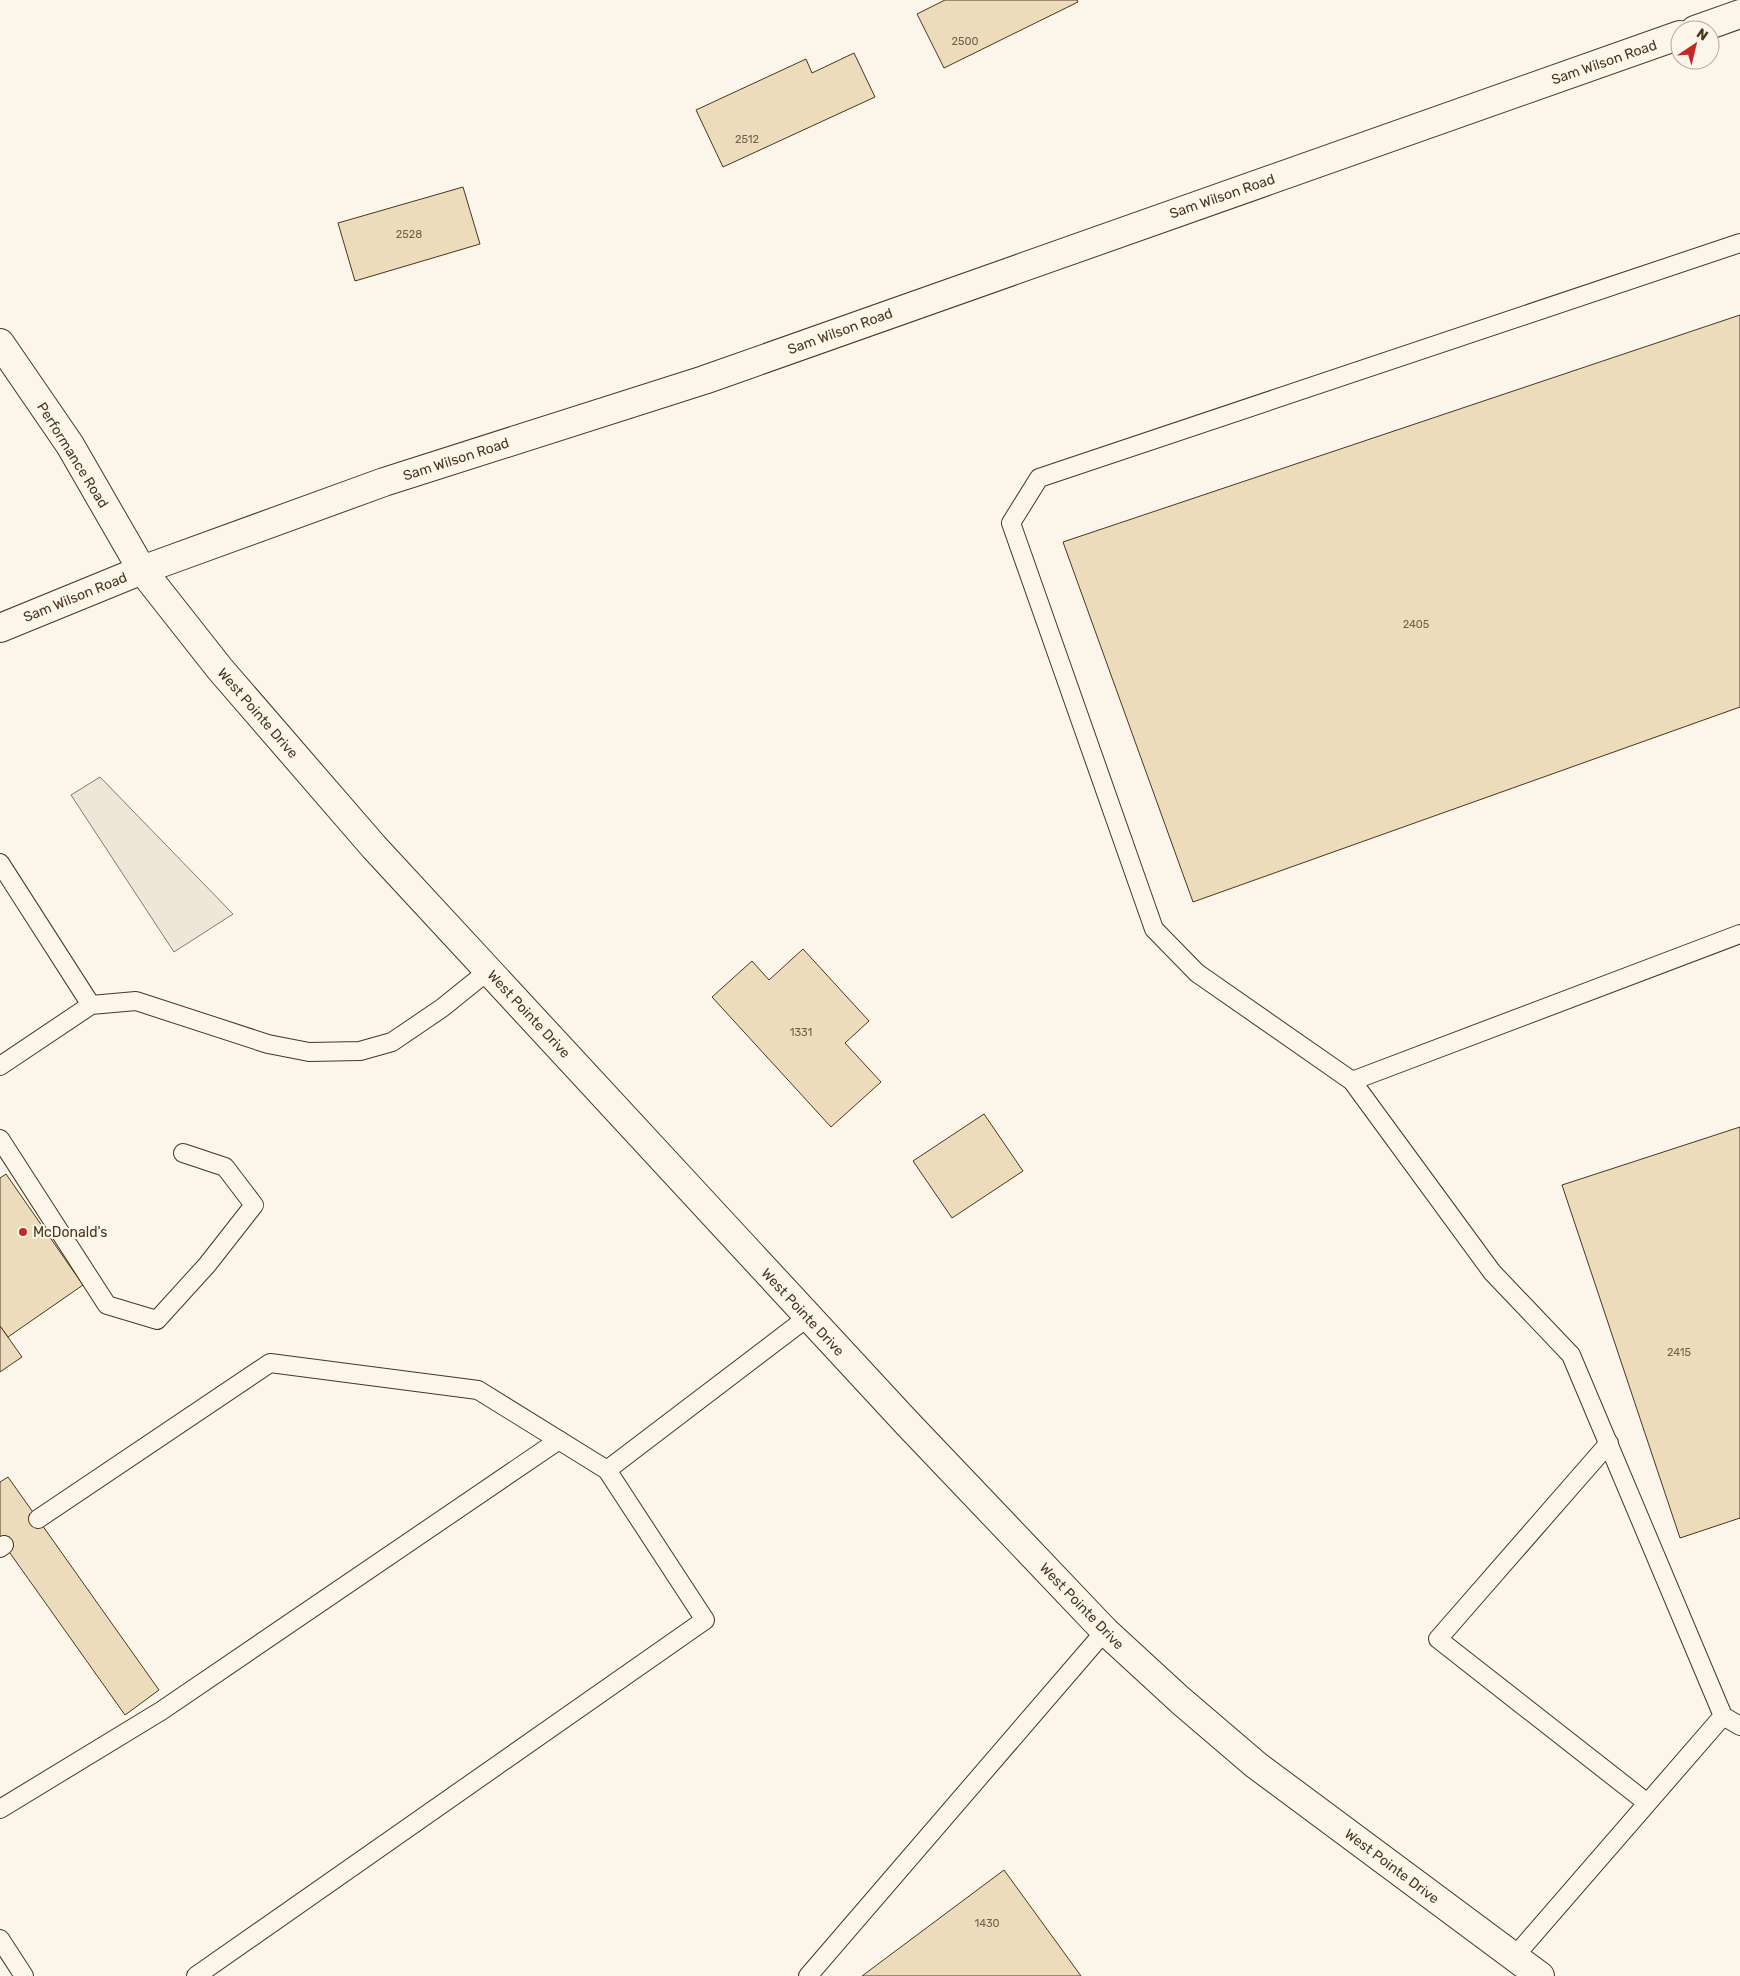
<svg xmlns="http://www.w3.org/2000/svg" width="1740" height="1976" font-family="Rubik,sans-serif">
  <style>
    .green { fill: #ede6d9; stroke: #887966 }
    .building { fill: #ecdcbc; stroke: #4a3520 }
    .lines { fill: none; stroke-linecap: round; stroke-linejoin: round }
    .service-casing { stroke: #4a3520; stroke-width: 20 }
    .minor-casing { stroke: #4a3520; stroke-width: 30 }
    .tertiary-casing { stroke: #4a3520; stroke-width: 30 }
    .service { stroke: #fbf6e9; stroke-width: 18 }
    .minor { stroke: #fbf6e9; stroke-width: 28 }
    .tertiary { stroke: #fbf6e9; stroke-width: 28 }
    .poi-dot { fill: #c62828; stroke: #fbf6e9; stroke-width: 2 }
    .labels { text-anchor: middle; stroke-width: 4; stroke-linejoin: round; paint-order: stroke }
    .number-label { font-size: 11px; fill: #725f47 }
    .street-label { font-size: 14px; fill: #4a3520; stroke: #fbf6e9 }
    .poi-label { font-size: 14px; fill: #4a3520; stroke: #fbf6e9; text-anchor: start }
  </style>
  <rect width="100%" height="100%" fill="#fbf6e9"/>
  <!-- green -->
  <polygon class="green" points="100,777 233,914 174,952 71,795"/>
  <!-- building -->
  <g class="building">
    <polygon points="945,0 1077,0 1078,2 944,68 917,14"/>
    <polygon points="854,53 875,97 723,167 696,110 806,59 812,73"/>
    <polygon points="463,187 480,244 355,281 338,223"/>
    <polygon points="1740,315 1740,707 1193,902 1063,542"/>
    <polygon points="803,949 869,1021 845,1043 881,1082 831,1127 712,997 752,961 769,980"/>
    <polygon points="984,1114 1023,1171 952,1218 913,1161"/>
    <polygon points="1740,1127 1740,1518 1680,1538 1562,1185"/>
    <polygon points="6,1174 83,1285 8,1337 0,1326 0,1178"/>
    <polygon points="0,1326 22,1357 0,1372"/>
    <polygon points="8,1477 159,1690 125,1715 0,1539 0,1482"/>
    <polygon points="1004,1870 1081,1976 862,1976"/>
  </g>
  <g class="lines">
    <defs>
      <g id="service">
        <polyline points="0,863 91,1005"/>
        <polyline points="0,1066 91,1005 136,1001 268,1044 309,1052 360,1051 392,1042 442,1008 488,971"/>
        <polyline points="1352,1081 1740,934"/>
        <polyline points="0,1139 107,1305 157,1320 207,1265 254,1205 225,1167 183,1153"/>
        <polyline points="1609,1443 1438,1639 1646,1802"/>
        <polyline points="607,1470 808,1317"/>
        <polyline points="38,1519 270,1363 478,1390 607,1470 705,1620 196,1976"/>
        <polyline points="0,1548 4,1545"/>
        <polyline points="1723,1716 1740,1726"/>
        <polyline points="0,1809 161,1711 559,1440"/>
        <polyline points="0,1939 24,1976"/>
        <polyline points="1514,1957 1723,1716 1571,1355 1492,1272 1352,1081 1197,973 1154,929 1011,523 1039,478 1740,243"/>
        <polyline points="808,1976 1105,1631"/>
      </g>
      <polyline id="minor" points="0,343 70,445 142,570 220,669 374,847 907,1423 1105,1631 1180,1700 1256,1765 1540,1976"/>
      <g id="tertiary">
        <polyline points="1695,30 1740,14"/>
        <polyline points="0,628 142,570 384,482 704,380 1680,35"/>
      </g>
    </defs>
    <!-- service casing -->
    <use href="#service" class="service-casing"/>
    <!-- minor casing -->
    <use href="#minor" class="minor-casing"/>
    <!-- tertiary casing -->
    <use href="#tertiary" class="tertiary-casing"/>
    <!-- service -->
    <use href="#service" class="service"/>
    <!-- minor -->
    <use href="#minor" class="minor"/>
    <!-- tertiary -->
    <use href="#tertiary" class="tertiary"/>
  </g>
  <!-- markers -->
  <circle class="poi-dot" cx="23" cy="1232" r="5"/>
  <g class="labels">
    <!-- number labels -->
    <g class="number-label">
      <text x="965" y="45">2500</text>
      <text x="747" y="143">2512</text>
      <text x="409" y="238">2528</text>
      <text x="1416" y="628">2405</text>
      <text x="801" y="1036">1331</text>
      <text x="1679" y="1356">2415</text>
      <text x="987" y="1927">1430</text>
    </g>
    <!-- street labels -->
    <g class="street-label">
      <text transform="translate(1604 62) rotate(-19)" y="5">Sam Wilson Road</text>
      <text transform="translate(1222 196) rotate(-19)" y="5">Sam Wilson Road</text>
      <text transform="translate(840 331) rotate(-20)" y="5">Sam Wilson Road</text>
      <text transform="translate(73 455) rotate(58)" y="5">Performance Road</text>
      <text transform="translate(456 459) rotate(-18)" y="5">Sam Wilson Road</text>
      <text transform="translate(75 597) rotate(-22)" y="5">Sam Wilson Road</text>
      <text transform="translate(258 713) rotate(49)" y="5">West Pointe Drive</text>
      <text transform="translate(529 1014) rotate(47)" y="5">West Pointe Drive</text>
      <text transform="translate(803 1312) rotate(47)" y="5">West Pointe Drive</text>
      <text transform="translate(1082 1606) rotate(46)" y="5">West Pointe Drive</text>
      <text transform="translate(1392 1866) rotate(37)" y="5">West Pointe Drive</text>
    </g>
    <!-- poi labels -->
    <g class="poi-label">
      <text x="33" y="1237">McDonald's</text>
    </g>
  </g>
  <!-- north arrow -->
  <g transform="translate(1695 45) rotate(35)"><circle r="24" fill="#fbf6e9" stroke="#b4a999"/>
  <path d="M0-4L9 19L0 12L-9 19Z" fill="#c62828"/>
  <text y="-8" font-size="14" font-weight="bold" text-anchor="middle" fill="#4a3520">N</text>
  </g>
</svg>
